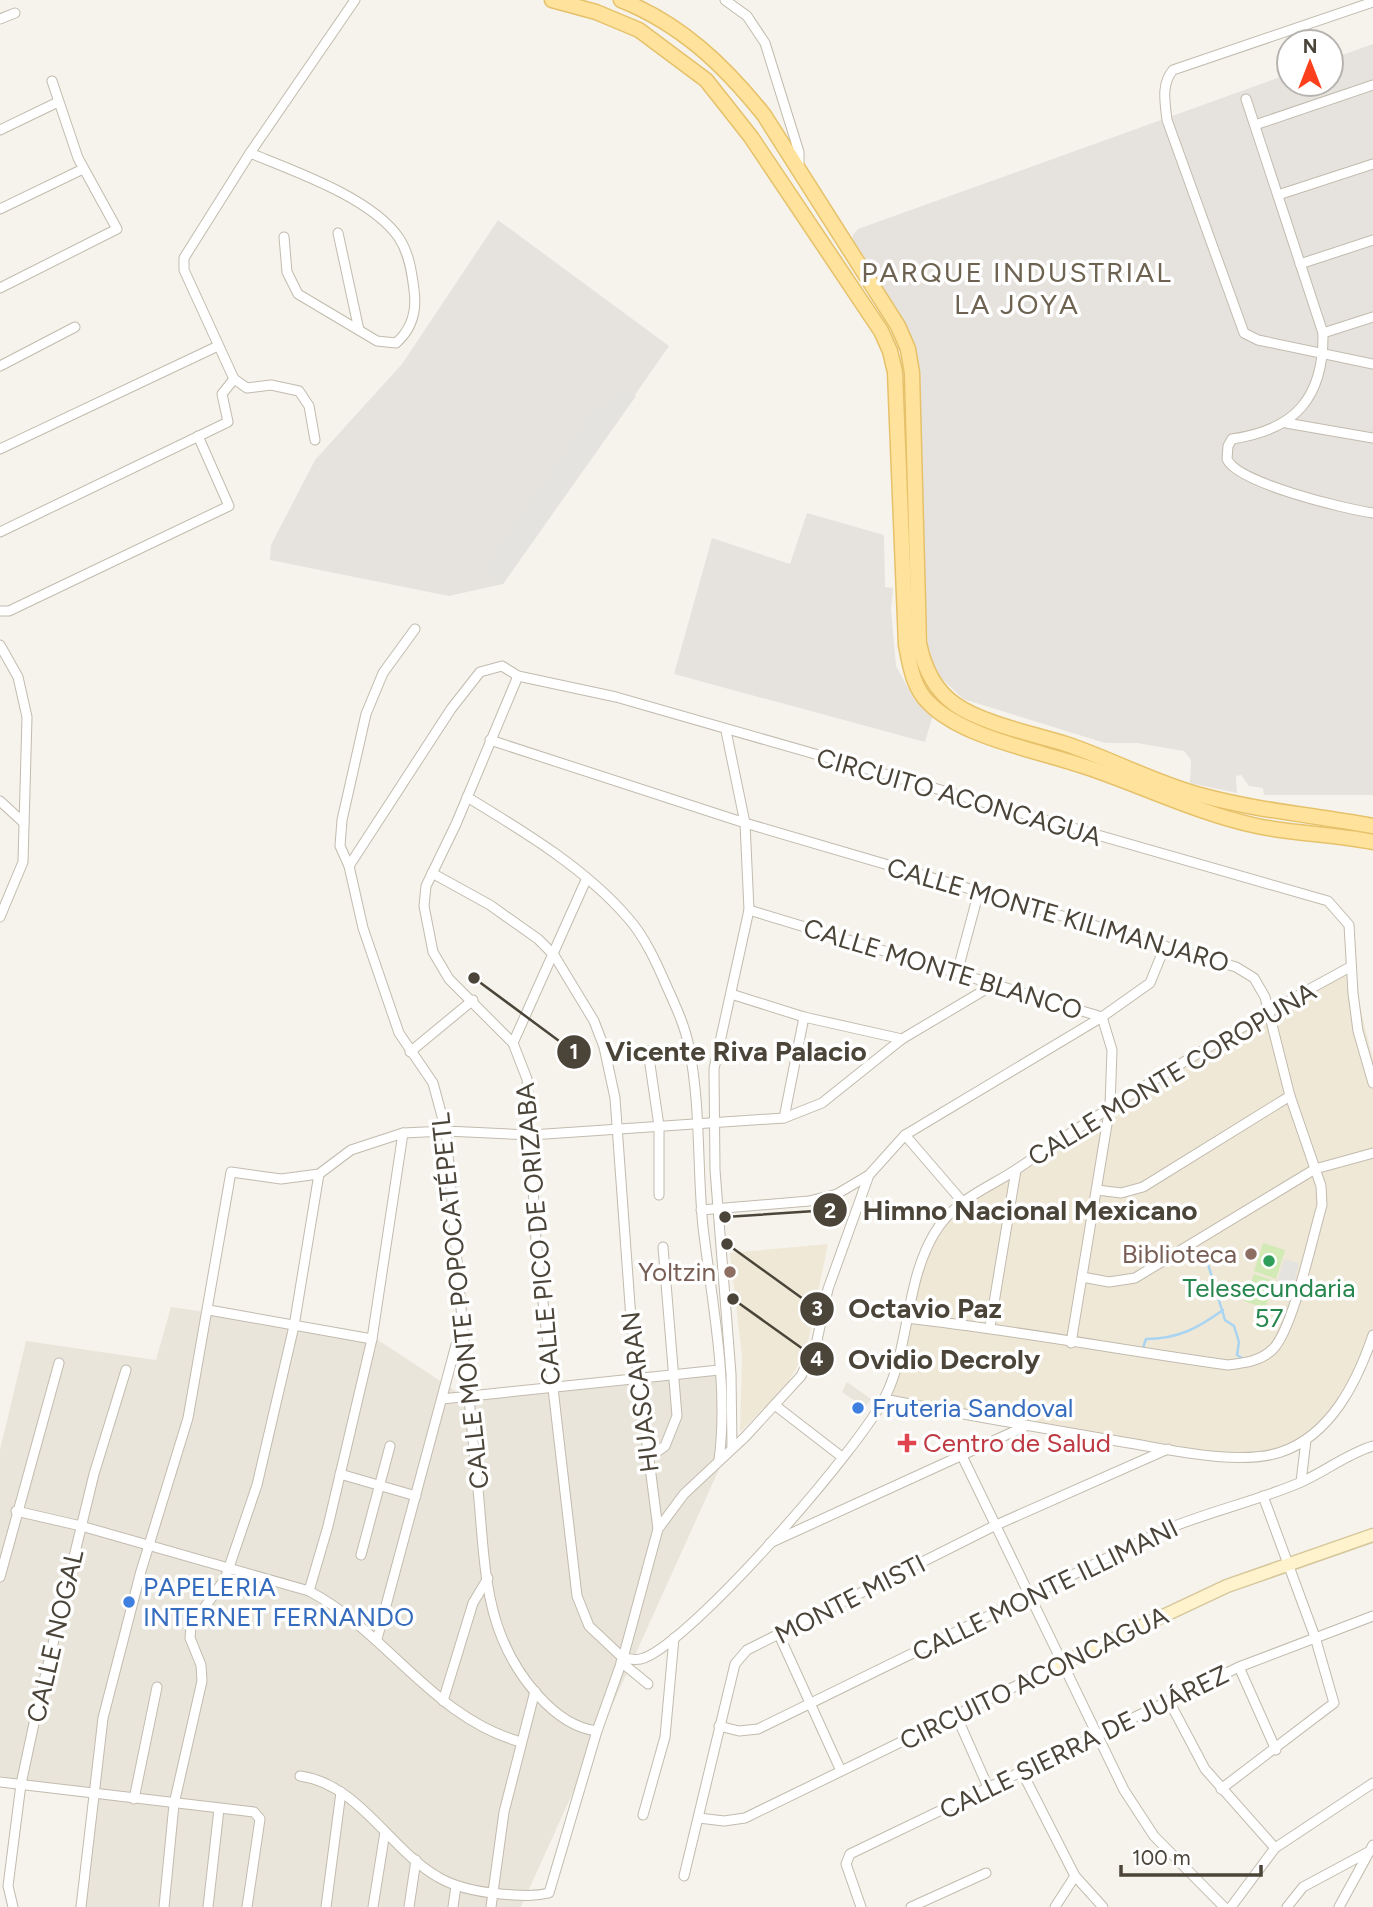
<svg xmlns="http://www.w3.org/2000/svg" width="1373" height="1907" font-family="Figtree,sans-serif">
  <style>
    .residential { fill: #eae5da }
    .industrial { fill: #e6e2dd }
    .education { fill: #efe8d6 }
    .green { fill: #d2eab5 }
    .parking { fill: #e5e3e0 }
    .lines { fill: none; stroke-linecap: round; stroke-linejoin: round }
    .stream { stroke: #a9d4f2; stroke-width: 2.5 }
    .street-casing { stroke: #c2bbae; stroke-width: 11 }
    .secondary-casing { stroke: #d6c79b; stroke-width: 15 }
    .primary-casing { stroke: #e6c16a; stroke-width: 17 }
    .street { stroke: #fff; stroke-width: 9 }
    .secondary { stroke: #fff3cd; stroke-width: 12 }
    .primary { stroke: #ffe39c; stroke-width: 14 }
    .education-dot { fill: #8d6e63; stroke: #fff; stroke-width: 2.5 }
    .leisure-dot { fill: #2e9e5b; stroke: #fff; stroke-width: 2.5 }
    .shop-dot { fill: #3f7fe0; stroke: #fff; stroke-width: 2.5 }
    .health-dot { fill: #e0444e; stroke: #fff; stroke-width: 2.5 }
    .labels { text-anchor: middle; stroke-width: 7; stroke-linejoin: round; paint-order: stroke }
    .street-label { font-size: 26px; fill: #4b4439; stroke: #fff }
    .education-label { font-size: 26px; fill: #785e54; stroke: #fff; text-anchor: end }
    .leisure-label { font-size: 26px; fill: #27864d; stroke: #fff }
    .shop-label { font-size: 26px; fill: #366cbe; stroke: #fff; text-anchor: start }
    .health-label { font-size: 26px; fill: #be3a42; stroke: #fff; text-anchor: start }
    .neighbourhood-label { font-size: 28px; letter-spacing: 2px; fill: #6e6250; stroke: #fff }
    .leader { fill: none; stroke: #4b4439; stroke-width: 2.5 }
    .callout-dot { fill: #4b4439; stroke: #fff; stroke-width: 2.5 }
    .mark-label { font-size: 21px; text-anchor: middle; font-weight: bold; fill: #fff }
    .callout-label { font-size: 28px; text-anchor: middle; font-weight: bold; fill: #4b4439; stroke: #fff; stroke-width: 7; stroke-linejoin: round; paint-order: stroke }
  </style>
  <rect width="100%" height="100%" fill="#f6f3ec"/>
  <!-- residential -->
  <g class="residential">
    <polygon points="171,1307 372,1336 469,1400 718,1372 721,1465 521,1907 81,1907 93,1793 0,1776 0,1450 26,1341 156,1360"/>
    <polygon points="847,1382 871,1399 865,1408 842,1392"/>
  </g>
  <!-- industrial -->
  <g class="industrial">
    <polygon points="1373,44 1373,795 1264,795 1263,788 1249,786 1241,775 1236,776 1237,793 1190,783 1191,760 1184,751 1137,743 1105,743 963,699 937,674 928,646 916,354 907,329 852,241 853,235 858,229 1289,74 1289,84 1331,84 1331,59"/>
    <polygon points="498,220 669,346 503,584 449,596 270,560 271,545 315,460 402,364"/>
    <polygon points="807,513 884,535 885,587 893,588 891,609 896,666 914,699 933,715 925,742 674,674 712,538 790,564"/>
  </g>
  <!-- education -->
  <g class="education">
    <polygon points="1350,967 1373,1059 1373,1335 1356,1380 1306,1440 1260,1457 1203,1453 884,1399 917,1275 945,1218 1110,1106"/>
    <polygon points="828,1244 806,1351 786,1386 740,1432 742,1356 730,1253"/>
  </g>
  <!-- green -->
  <g class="green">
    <polygon points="1263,1243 1285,1250 1276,1279 1254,1271"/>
    <polygon points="1254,1274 1275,1281 1265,1308 1244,1301"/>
  </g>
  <!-- parking -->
  <g class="parking">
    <polygon points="621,384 636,396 503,584 480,572 598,401 605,406"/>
    <polygon points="1284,1259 1299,1263 1293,1288 1277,1283"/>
  </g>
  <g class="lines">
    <!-- stream -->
    <g class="stream">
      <polyline points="1204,1251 1225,1320 1234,1326 1239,1342 1237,1355 1242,1358"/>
      <path d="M1143,1348L1146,1339C1178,1339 1198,1328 1223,1310"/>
    </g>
    <defs>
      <g id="street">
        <polyline points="725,0 747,16 765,43 799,152 799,166"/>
        <path d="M1373,2L1173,70C1161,84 1165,102 1167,120L1244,333L1258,340L1373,364"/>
        <polyline points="0,19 15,13"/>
        <path d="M1246,99L1323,333C1324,398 1295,430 1232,439L1228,446L1227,459C1237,483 1345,509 1373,513"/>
        <polyline points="1255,125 1373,85"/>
        <polyline points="0,130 58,102"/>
        <path d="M250,153C294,171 372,198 399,238C409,253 412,273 414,290C417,311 412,329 396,343L377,341L298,294L287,272L284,237"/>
        <polyline points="1278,195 1373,164"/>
        <polyline points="0,209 83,169"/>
        <polyline points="338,233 359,330"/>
        <polyline points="1300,264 1373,240"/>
        <polyline points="0,288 117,229 78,158 52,81"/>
        <polyline points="1323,333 1373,317"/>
        <polyline points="0,366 75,327"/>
        <polyline points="1286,423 1373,438"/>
        <polyline points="315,440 309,406 299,391 271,385 247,388 234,379 184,270 184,258 250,153 355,0"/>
        <polyline points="0,449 218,346"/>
        <polyline points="0,532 228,422 222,394 234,379"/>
        <polyline points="0,611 9,611 229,506 198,436"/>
        <path d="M415,629L383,673L366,714L342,820L340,846L349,866L363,928L399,1033L433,1083L446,1131C456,1247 465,1364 477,1480C483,1531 482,1590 502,1638C517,1675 554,1726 597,1731"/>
        <polyline points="0,645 18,677 27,717 23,862 0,917"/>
        <path d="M518,676L456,824L426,886L424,906L433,952L449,979L513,1043L527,1079L536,1241L577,1596L589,1626L623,1658C630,1659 637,1661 644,1658C693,1640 862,1446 886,1395C910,1345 905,1283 934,1234C955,1198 988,1189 1020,1167C1127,1094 1237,1028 1350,967"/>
        <polyline points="726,731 745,823 749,910 714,1069 715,1170 731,1374 732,1448"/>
        <path d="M490,740L745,823L1236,967L1254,978L1265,997L1290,1096L1321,1186L1322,1205C1313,1236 1293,1329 1273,1349C1261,1361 1245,1363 1228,1365C1121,1350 1014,1330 906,1318"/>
        <path d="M467,797C523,831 585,868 628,918C645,937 657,964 667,987C676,1007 685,1026 689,1047C701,1107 697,1167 703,1227C712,1303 729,1384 719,1460"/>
        <polyline points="0,801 24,823"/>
        <polyline points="349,866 451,709 480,672 502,666 518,676 616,697 1328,901 1349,925 1353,993 1358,1031 1373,1083"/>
        <polyline points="432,873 490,905 538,939 554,955 594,1021 604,1047 615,1098 631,1319 658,1529"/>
        <polyline points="749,910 1102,1017 1112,1050 1110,1106 1071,1343"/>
        <polyline points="957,973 979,891"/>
        <polyline points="731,994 804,1017 902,1039"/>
        <polyline points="513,1043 586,880"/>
        <polyline points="648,1051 659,1126 659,1195"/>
        <polyline points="410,1052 473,1000"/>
        <polyline points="784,1118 804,1017"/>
        <polyline points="905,1135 961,1200"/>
        <polyline points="1097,1190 1121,1193 1143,1187 1290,1096"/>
        <polyline points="701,1210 809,1201 837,1194 869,1175"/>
        <polyline points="1082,1277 1109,1282 1135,1278 1315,1169 1373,1153"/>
        <polyline points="209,1310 372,1339"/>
        <polyline points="990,1327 1016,1170"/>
        <polyline points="442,1399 719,1370"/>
        <path d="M884,1399C965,1415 1047,1429 1129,1443C1171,1450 1240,1466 1281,1452C1331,1435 1357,1382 1373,1335"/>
        <polyline points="776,1406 842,1457"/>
        <polyline points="962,1456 1124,1790 1154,1836 1224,1907"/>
        <polyline points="647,1459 665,1446 677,1416 663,1247"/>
        <polyline points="340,1474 416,1496"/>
        <polyline points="1301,1482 1306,1440"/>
        <path d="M16,1511L81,1526L309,1591C387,1632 433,1718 521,1742"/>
        <polyline points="770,1543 1026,1426"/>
        <polyline points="361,1555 390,1446"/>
        <polyline points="0,1577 59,1363"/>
        <polyline points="309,1591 328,1526 372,1339 403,1133"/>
        <polyline points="779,1635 841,1771"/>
        <polyline points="377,1639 460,1330"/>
        <polyline points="621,1662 648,1684"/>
        <polyline points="1239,1667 1276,1750"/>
        <polyline points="443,1701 473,1603 488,1578"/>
        <polyline points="1169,1701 1205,1769 1275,1848"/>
        <polyline points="956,1715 988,1787"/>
        <path d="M719,1726L739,1731L758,1729L1160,1532C1206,1512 1254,1502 1299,1483C1325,1472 1346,1454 1373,1446"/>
        <polyline points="1022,1772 1075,1876 1103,1907"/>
        <path d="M300,1776C359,1784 389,1849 438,1877C456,1888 480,1892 501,1894C517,1895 533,1897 549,1893L597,1731L623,1658L658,1529L684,1494L745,1437L801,1376L816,1345L828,1289L869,1175L905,1135L1102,1017L1150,983L1165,946"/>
        <polyline points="0,1782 254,1812 260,1819 247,1907"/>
        <polyline points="1221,1789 1334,1703 1315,1637 1263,1496"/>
        <polyline points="134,1799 157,1687"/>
        <polyline points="643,1815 665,1737 674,1638"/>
        <polyline points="699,1818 724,1821 745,1818 1061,1664"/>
        <polyline points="684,1876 735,1664 747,1650 994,1526 1168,1449"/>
        <polyline points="13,1907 8,1886 21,1784 36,1714 94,1474 126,1370"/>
        <polyline points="81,1907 103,1718 141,1571 188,1418 231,1172 281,1179 319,1174 351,1150 403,1133 446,1131 531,1135 784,1118 822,1103 902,1039 993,985"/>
        <polyline points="164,1907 174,1804 202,1681 201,1665 190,1638 191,1626 225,1579 257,1485 294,1326 319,1174"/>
        <polyline points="208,1907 219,1809"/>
        <polyline points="326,1907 341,1792"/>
        <polyline points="373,1907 385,1832"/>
        <polyline points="409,1907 416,1860"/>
        <polyline points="453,1907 456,1886"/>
        <polyline points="491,1907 504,1812 535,1691"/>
        <polyline points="861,1907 846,1864 850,1854 1239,1667 1373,1616"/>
        <polyline points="911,1907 986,1873"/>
        <polyline points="1055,1907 1075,1876"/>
        <polyline points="1231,1907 1275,1848 1373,1783"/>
        <polyline points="1287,1907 1303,1887 1370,1851"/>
        <polyline points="1339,1907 1373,1845"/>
      </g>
      <polyline id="secondary" points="1061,1664 1227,1586 1373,1535"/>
      <g id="primary">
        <path d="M552,0L596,12L639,30L706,80L751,137L881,331L890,351L895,372L906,645C910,665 913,688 929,703C963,738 1040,751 1086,767C1143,786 1197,813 1257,826C1295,834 1334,834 1373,842"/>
        <path d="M621,0C681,24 724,65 764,115L898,326L908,349L912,373L919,643C924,668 934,690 956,705C984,724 1034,734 1066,744C1111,759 1155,783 1200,795C1259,811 1314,815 1373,826"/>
      </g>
    </defs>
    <!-- street casing -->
    <use href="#street" class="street-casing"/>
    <!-- secondary casing -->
    <use href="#secondary" class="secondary-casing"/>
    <!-- primary casing -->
    <use href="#primary" class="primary-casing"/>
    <!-- street -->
    <use href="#street" class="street"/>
    <!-- secondary -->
    <use href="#secondary" class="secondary"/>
    <!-- primary -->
    <use href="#primary" class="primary"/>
  </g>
  <!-- markers -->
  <g class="education-dot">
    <circle cx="1251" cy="1254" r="7"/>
    <circle cx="730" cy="1272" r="7"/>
  </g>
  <circle class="leisure-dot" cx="1269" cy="1261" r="7"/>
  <g class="shop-dot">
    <circle cx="858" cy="1408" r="7"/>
    <circle cx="129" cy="1602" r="7"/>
  </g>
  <path class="health-dot" d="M903.5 1432.5h7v7h7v7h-7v7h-7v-7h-7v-7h7z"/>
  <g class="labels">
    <!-- street labels -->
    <g class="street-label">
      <text transform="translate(959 797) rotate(16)" y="9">CIRCUITO ACONCAGUA</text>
      <text transform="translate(1058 915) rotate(16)" y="9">CALLE MONTE KILIMANJARO</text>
      <text transform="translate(943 969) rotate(17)" y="9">CALLE MONTE BLANCO</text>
      <text transform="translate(1172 1074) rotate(-31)" y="9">CALLE MONTE COROPUNA</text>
      <text transform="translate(538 1234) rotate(-95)" y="9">CALLE PICO DE ORIZABA</text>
      <text transform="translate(460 1301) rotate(-96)" y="9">CALLE MONTE POPOCATÉPETL</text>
      <text transform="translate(640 1392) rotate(-97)" y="9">HUASCARAN</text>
      <text transform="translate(1045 1590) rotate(-26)" y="9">CALLE MONTE ILLIMANI</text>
      <text transform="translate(850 1599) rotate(-27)" y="9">MONTE MISTI</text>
      <text transform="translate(55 1636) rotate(-77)" y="9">CALLE NOGAL</text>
      <text transform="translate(1034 1678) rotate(-26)" y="9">CIRCUITO ACONCAGUA</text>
      <text transform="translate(1084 1742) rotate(-26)" y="9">CALLE SIERRA DE JUÁREZ</text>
    </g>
    <!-- education labels -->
    <g class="education-label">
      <text x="1237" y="1263">Biblioteca</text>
      <text x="716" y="1281">Yoltzin</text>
    </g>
    <!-- leisure labels -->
    <g class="leisure-label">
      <text x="1269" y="1297">Telesecundaria<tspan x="1269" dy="30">57</tspan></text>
    </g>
    <!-- shop labels -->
    <g class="shop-label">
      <text x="872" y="1417">Fruteria Sandoval</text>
      <text x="143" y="1596">PAPELERIA<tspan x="143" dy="30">INTERNET FERNANDO</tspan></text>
    </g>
    <!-- health labels -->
    <g class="health-label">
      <text x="923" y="1452">Centro de Salud</text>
    </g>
    <!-- neighbourhood labels -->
    <g class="neighbourhood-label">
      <text x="1017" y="282">PARQUE INDUSTRIAL<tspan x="1017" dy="32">LA JOYA</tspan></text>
    </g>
  </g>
  <!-- callouts -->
  <path class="leader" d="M474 978L574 1052M725 1217L830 1210M727 1244L817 1309M733 1299L817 1359"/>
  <g class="callout-dot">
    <circle cx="474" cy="978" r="7"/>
    <circle cx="725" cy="1217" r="7"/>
    <circle cx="727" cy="1244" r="7"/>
    <circle cx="733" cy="1299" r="7"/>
    <circle cx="574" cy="1052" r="18"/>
    <circle cx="830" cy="1210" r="18"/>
    <circle cx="817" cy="1309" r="18"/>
    <circle cx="817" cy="1359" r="18"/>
  </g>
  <g class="mark-label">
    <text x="574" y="1059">1</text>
    <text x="830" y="1218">2</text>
    <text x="817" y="1316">3</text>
    <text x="817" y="1366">4</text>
  </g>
  <g class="callout-label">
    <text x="736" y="1061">Vicente Riva Palacio</text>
    <text x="1030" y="1220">Himno Nacional Mexicano</text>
    <text x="925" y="1318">Octavio Paz</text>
    <text x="944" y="1369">Ovidio Decroly</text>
  </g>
  <!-- north arrow -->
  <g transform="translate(1310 63)"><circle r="33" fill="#ffffff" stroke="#b7b4b0" stroke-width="2"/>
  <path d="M0-5L12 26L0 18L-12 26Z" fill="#fc3f1d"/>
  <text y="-10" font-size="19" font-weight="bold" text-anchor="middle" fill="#4b4439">N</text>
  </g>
  <!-- scale -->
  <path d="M1121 1865v10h140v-10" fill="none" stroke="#4b4439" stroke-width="3.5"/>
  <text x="1132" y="1865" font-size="21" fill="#4b4439" stroke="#ffffff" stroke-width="5" paint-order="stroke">100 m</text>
</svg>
